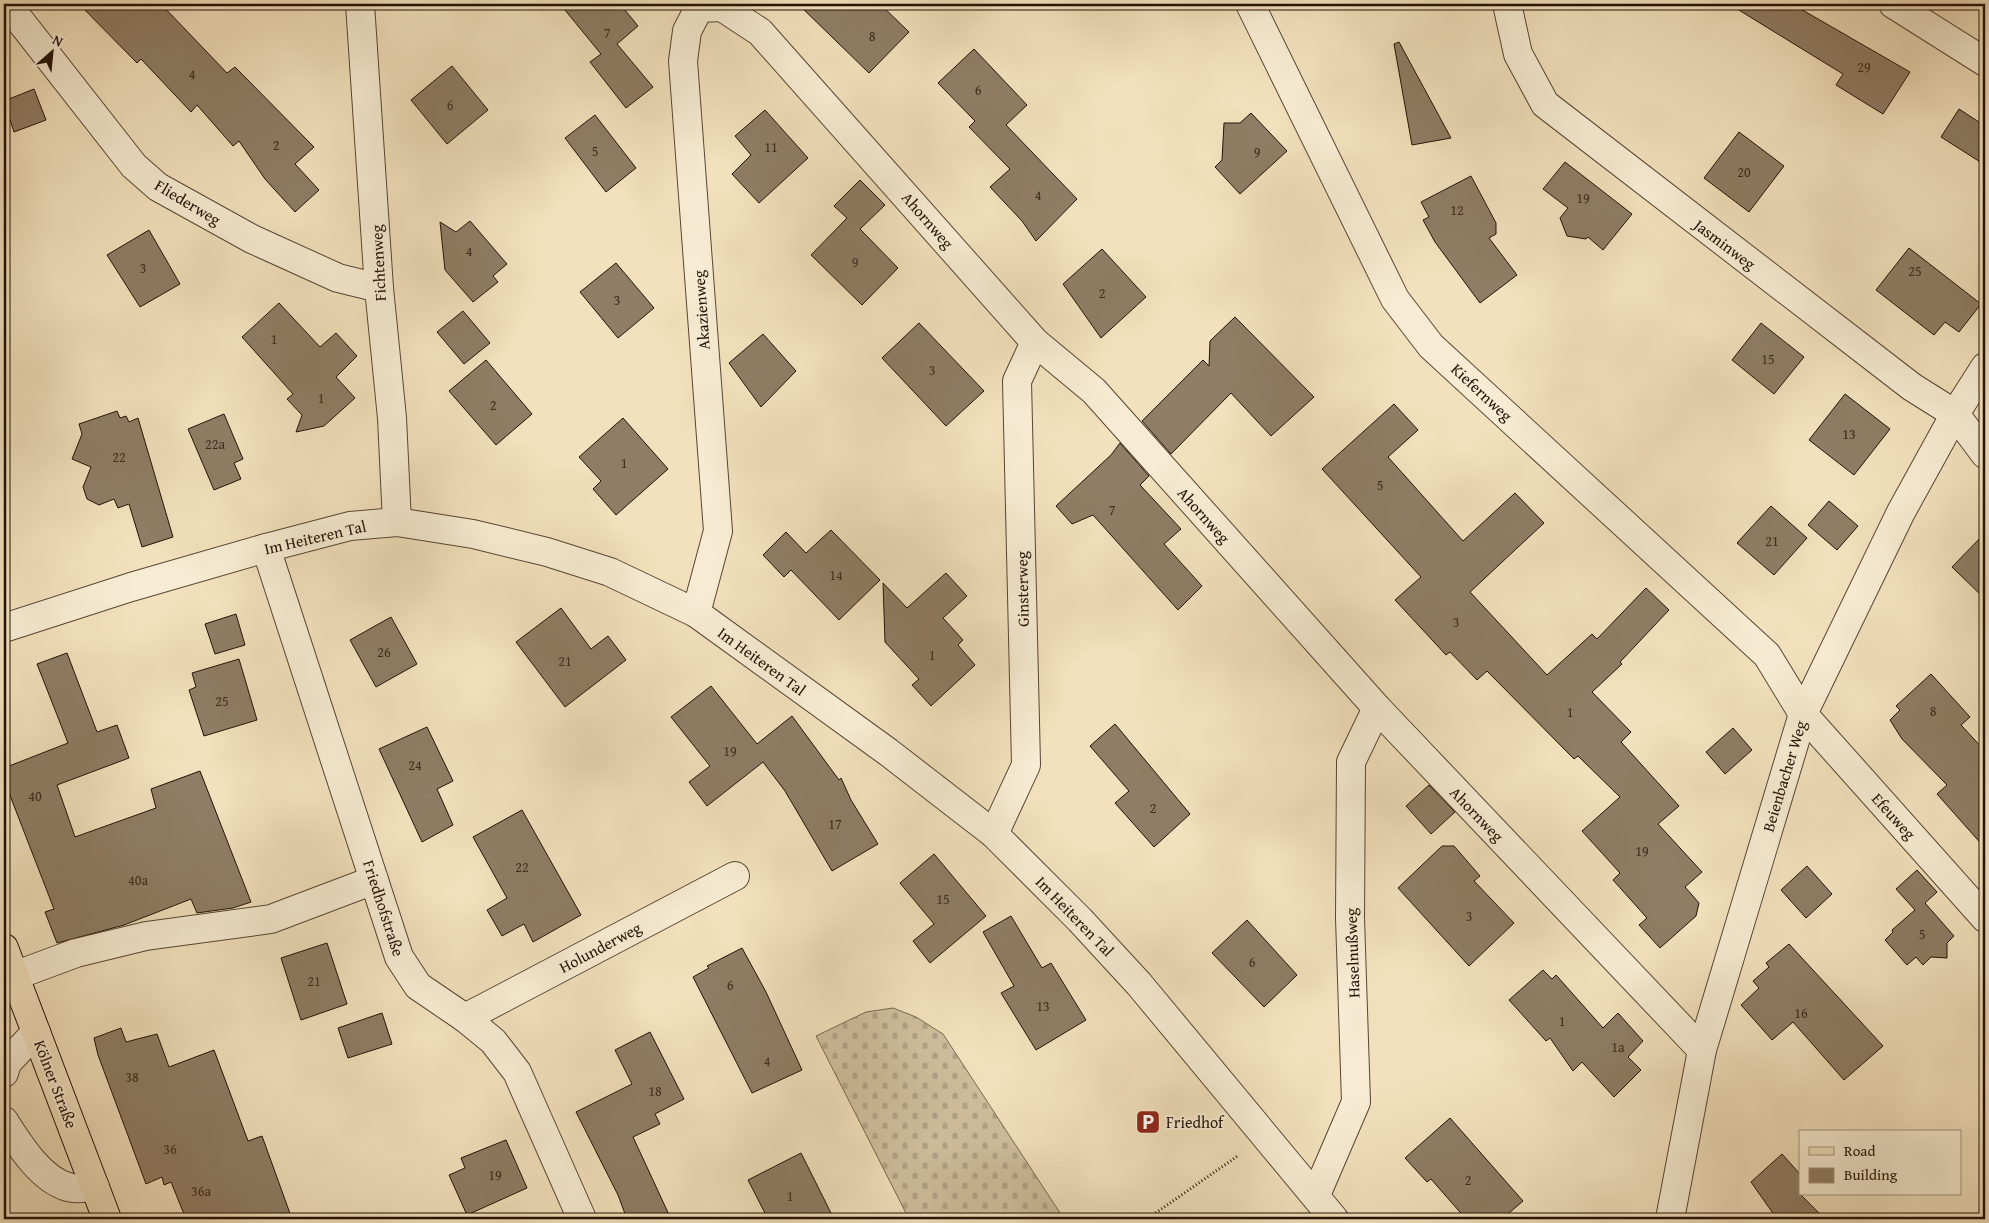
<svg xmlns="http://www.w3.org/2000/svg" width="1989" height="1223" font-family="'Gentium Book Plus',serif">
  <style>
    .cemetery { fill: url(#cemetery-stones); stroke: #796852 }
    .building { fill: #8f7d65; stroke: #231107 }
    .lines { fill: none; stroke-linecap: round; stroke-linejoin: round }
    .minor-casing { stroke: #574534; stroke-width: 30 }
    .major-casing { stroke: #231107; stroke-width: 30 }
    .path { stroke: #231107; stroke-width: 3; stroke-dasharray: 1 2.5; stroke-linecap: butt }
    .minor { stroke: #f7ecd3; stroke-width: 28 }
    .major { stroke: #f2e1bc; stroke-width: 28 }
    .labels { text-anchor: middle; stroke-width: 4; stroke-linejoin: round; paint-order: stroke }
    .number-label { font-size: 14px; fill: #3e2c1e }
    .street-label { font-size: 16px; fill: #231107; stroke: #f7ecd3 }
    .poi-label { font-size: 16px; fill: #231107; stroke: #f7ecd3; text-anchor: start }
  </style>
  <defs>
    <pattern id="cemetery-stones" width="16" height="16" patternUnits="userSpaceOnUse" patternTransform="scale(1.25)"><rect width="16" height="16" fill="#cfbe9d"/><path d="M2 7V4a2 2 0 0 1 4 0v3zM10 15v-3a2 2 0 0 1 4 0v3z" fill="#b1a286"/></pattern>
  </defs>
  <rect width="100%" height="100%" fill="#f2e1bc"/>
  <filter id="stains"><feTurbulence type="fractalNoise" baseFrequency=".004" numOctaves="4"/><feColorMatrix values="0 0 0 0 .2 0 0 0 0 .09 0 0 0 0 .02 0 0 0 .5 -.17"/></filter>
  <radialGradient id="worn" r=".72"><stop offset=".6" stop-color="#630" stop-opacity="0"/><stop offset="1" stop-color="#630" stop-opacity=".3"/></radialGradient>
  <!-- cemetery -->
  <polygon class="cemetery" points="893,1008 916,1017 943,1034 1064,1219 909,1219 816,1036 866,1012"/>
  <!-- building -->
  <g class="building">
    <polygon points="79,4 161,4 227,73 235,67 314,147 295,164 319,190 295,212 265,179 239,141 233,146 197,105 191,112 141,59 137,63"/>
    <polygon points="560,4 620,4 638,26 617,44 653,87 626,108 590,62 601,54"/>
    <polygon points="798,4 880,4 909,32 869,73"/>
    <polygon points="1729,4 1792,4 1910,72 1883,114 1836,85 1843,74"/>
    <polygon points="1399,42 1451,138 1412,145 1394,44"/>
    <polygon points="974,49 1027,105 1006,125 1077,199 1036,241 1022,221 990,187 1010,169 969,127 975,121 938,83"/>
    <polygon points="452,66 488,110 447,144 411,100"/>
    <polygon points="34,89 46,120 14,132 4,101"/>
    <polygon points="1959,109 1985,126 1985,165 1941,137"/>
    <polygon points="765,110 808,158 759,203 732,174 751,155 735,136"/>
    <polygon points="1251,113 1287,151 1240,194 1215,167 1222,160 1224,123 1240,123"/>
    <polygon points="595,115 636,168 606,192 565,138"/>
    <polygon points="1739,132 1784,166 1749,212 1704,178"/>
    <polygon points="1565,162 1632,214 1603,250 1588,237 1586,239 1567,236 1560,218 1568,208 1543,189"/>
    <polygon points="1471,176 1496,223 1496,234 1489,238 1517,275 1480,303 1435,242 1423,220 1429,217 1421,202"/>
    <polygon points="860,180 885,205 860,229 898,268 862,305 811,255 847,218 834,206"/>
    <polygon points="470,221 507,264 493,276 498,282 473,302 445,270 440,222 456,232"/>
    <polygon points="149,230 180,284 140,307 107,255"/>
    <polygon points="1909,248 1981,304 1959,332 1945,322 1934,335 1876,290"/>
    <polygon points="1102,249 1146,297 1101,338 1063,284"/>
    <polygon points="616,263 654,308 618,338 580,292"/>
    <polygon points="279,303 320,347 336,333 357,356 336,377 355,398 324,426 296,432 302,415 287,399 293,394 242,337"/>
    <polygon points="463,311 490,343 464,364 437,332"/>
    <polygon points="1235,317 1314,397 1271,436 1231,393 1171,454 1142,421 1203,360 1209,366 1210,341"/>
    <polygon points="919,323 984,391 946,426 882,358"/>
    <polygon points="1761,323 1804,357 1774,394 1732,360"/>
    <polygon points="763,334 796,371 761,407 729,363"/>
    <polygon points="486,360 532,414 496,445 449,391"/>
    <polygon points="1845,394 1890,429 1854,475 1809,440"/>
    <polygon points="1394,404 1418,430 1388,457 1463,541 1515,493 1544,523 1470,592 1547,675 1592,634 1597,639 1646,588 1669,610 1620,662 1622,664 1592,692 1631,732 1621,742 1679,806 1658,824 1702,872 1685,887 1699,903 1696,916 1660,948 1639,925 1647,918 1613,880 1620,873 1582,831 1620,797 1578,756 1574,759 1487,671 1477,680 1450,652 1446,655 1395,600 1421,577 1322,469"/>
    <polygon points="117,411 120,418 126,416 129,422 138,418 173,537 142,547 129,504 118,508 114,499 99,505 87,499 83,487 91,467 72,459 82,434 79,424"/>
    <polygon points="224,414 243,459 234,463 241,479 214,490 188,429"/>
    <polygon points="623,418 668,469 616,515 593,489 601,481 579,457"/>
    <polygon points="1120,443 1149,476 1140,485 1181,529 1164,544 1202,586 1178,610 1093,515 1072,524 1056,506 1111,455"/>
    <polygon points="1829,501 1858,526 1837,550 1808,525"/>
    <polygon points="1771,506 1807,538 1774,575 1737,543"/>
    <polygon points="831,530 880,580 839,620 791,570 784,577 763,555 786,532 806,553"/>
    <polygon points="1985,533 1985,599 1952,567"/>
    <polygon points="946,573 967,596 943,618 963,640 958,645 975,665 931,706 912,685 919,679 885,642 883,583 907,608"/>
    <polygon points="561,608 591,649 608,636 626,660 565,707 516,642"/>
    <polygon points="236,614 245,645 215,654 205,624"/>
    <polygon points="391,617 417,664 376,687 350,640"/>
    <polygon points="67,653 97,732 117,725 129,758 57,785 75,837 156,808 151,789 200,771 251,902 233,908 197,913 191,899 124,925 57,943 45,912 54,909 4,780 4,768 68,743 37,664"/>
    <polygon points="239,659 257,720 204,736 189,690 196,687 192,673"/>
    <polygon points="1931,674 1970,717 1961,725 1985,751 1985,848 1937,794 1947,785 1902,739 1890,720 1900,710 1896,706"/>
    <polygon points="711,686 757,744 792,716 839,780 841,778 851,800 878,844 832,871 785,791 763,762 707,806 689,782 710,766 671,717"/>
    <polygon points="1115,724 1190,814 1154,847 1115,803 1129,791 1090,746"/>
    <polygon points="427,727 453,781 437,789 453,825 422,842 379,749"/>
    <polygon points="1733,728 1752,750 1725,774 1706,752"/>
    <polygon points="1429,785 1455,812 1431,834 1406,806"/>
    <polygon points="522,810 581,915 533,942 524,924 502,936 487,910 507,898 473,837"/>
    <polygon points="1442,846 1454,846 1480,876 1474,881 1514,923 1469,966 1398,888"/>
    <polygon points="934,854 986,916 930,963 913,941 934,924 900,883"/>
    <polygon points="1807,866 1832,894 1806,918 1781,890"/>
    <polygon points="1917,870 1937,892 1925,903 1954,936 1947,943 1947,958 1931,957 1923,965 1916,957 1907,965 1885,940 1893,932 1892,930 1915,910 1896,889"/>
    <polygon points="1011,916 1042,968 1051,963 1086,1020 1036,1050 1001,993 1014,986 983,932"/>
    <polygon points="1247,920 1297,975 1264,1007 1212,953"/>
    <polygon points="327,943 347,1004 301,1020 281,958"/>
    <polygon points="1789,944 1883,1046 1844,1080 1793,1022 1772,1040 1741,1005 1759,988 1753,981 1769,967 1766,963"/>
    <polygon points="742,948 766,992 802,1070 752,1093 693,977 709,968 707,966"/>
    <polygon points="1543,970 1552,979 1556,975 1603,1028 1618,1013 1643,1041 1628,1057 1641,1070 1614,1097 1582,1062 1573,1071 1550,1038 1546,1041 1509,1000"/>
    <polygon points="382,1013 392,1044 348,1058 338,1028"/>
    <polygon points="121,1028 126,1042 157,1034 169,1067 214,1050 248,1141 262,1136 292,1219 186,1219 171,1182 164,1185 162,1177 146,1184 98,1055 94,1038"/>
    <polygon points="650,1032 684,1099 655,1114 660,1124 633,1137 671,1219 627,1219 618,1195 576,1112 632,1084 615,1050"/>
    <polygon points="1450,1118 1523,1201 1502,1219 1466,1219 1431,1179 1427,1182 1405,1158"/>
    <polygon points="506,1140 527,1188 467,1215 449,1175 465,1168 461,1158"/>
    <polygon points="801,1153 834,1219 768,1219 748,1180"/>
    <polygon points="1782,1154 1800,1174 1800,1194 1825,1219 1777,1219 1751,1182"/>
  </g>
  <g class="lines">
    <defs>
      <g id="minor">
        <polyline points="7,4 134,166 158,187 252,239 338,278 379,288"/>
        <polyline points="360,4 379,288 392,418 397,522"/>
        <polyline points="697,4 699,8 722,7 760,32 1035,342 1094,391 1377,708 1702,1050"/>
        <polyline points="1250,4 1395,299 1431,346 1767,655 1803,714 1985,918"/>
        <polyline points="1507,4 1518,54 1545,104 1912,387 1955,414 1985,454"/>
        <polyline points="1893,4 1985,62"/>
        <polyline points="266,548 399,957 418,986 465,1018 493,1041 517,1072 582,1219"/>
        <polyline points="696,613 718,531 683,61 687,31 699,8"/>
        <polyline points="4,628 131,587 266,548 350,526 397,522 473,534 547,552 610,572 696,613 888,752 994,834 1080,920 1139,984 1334,1219"/>
        <polyline points="994,834 1026,765 1017,381 1035,342"/>
        <polyline points="14,976 76,953 146,936 271,919 374,880"/>
        <polyline points="465,1018 735,876"/>
        <polyline points="4,1073 7,1063 36,1032"/>
        <path d="M4,1121C19,1144 40,1179 68,1187C75,1190 87,1187 95,1187"/>
        <polyline points="1316,1195 1356,1102 1350,918 1351,762 1377,708"/>
        <polyline points="1670,1219 1702,1050 1803,714 1901,512 1955,414 1985,367"/>
      </g>
      <polyline id="major" points="4,948 107,1219"/>
    </defs>
    <!-- minor casing -->
    <use href="#minor" class="minor-casing"/>
    <!-- major casing -->
    <use href="#major" class="major-casing"/>
    <!-- path -->
    <polyline class="path" points="1147,1219 1239,1155"/>
    <!-- minor -->
    <use href="#minor" class="minor"/>
    <!-- major -->
    <use href="#major" class="major"/>
  </g>
  <!-- icons -->
  <defs>
    <symbol id="parking-square" viewBox="-11 -11 22 22"><rect x="-9" y="-9" width="18" height="18" rx="4" fill="#8f2418" stroke="#f7ecd3"/><path d="M-3.5-5.5H1a3.5 3.5 0 0 1 0 7H-1V5.5H-3.5ZM-1-3.4V-.6H.8a1.4 1.4 0 0 0 0-2.8Z" fill="#fff"/></symbol>
  </defs>
  <g fill-rule="evenodd">
    <use href="#parking-square" x="1134" y="1108" width="28" height="28"/>
  </g>
  <g class="labels">
    <!-- number labels -->
    <g class="number-label">
      <text x="607" y="38">7</text>
      <text x="872" y="41">8</text>
      <text x="1864" y="72">29</text>
      <text x="192" y="79">4</text>
      <text x="978" y="95">6</text>
      <text x="450" y="110">6</text>
      <text x="276" y="150">2</text>
      <text x="771" y="152">11</text>
      <text x="595" y="156">5</text>
      <text x="1257" y="157">9</text>
      <text x="1744" y="177">20</text>
      <text x="1038" y="200">4</text>
      <text x="1583" y="203">19</text>
      <text x="1457" y="215">12</text>
      <text x="469" y="256">4</text>
      <text x="855" y="267">9</text>
      <text x="143" y="273">3</text>
      <text x="1915" y="276">25</text>
      <text x="1102" y="298">2</text>
      <text x="617" y="305">3</text>
      <text x="274" y="344">1</text>
      <text x="1768" y="364">15</text>
      <text x="932" y="375">3</text>
      <text x="321" y="403">1</text>
      <text x="493" y="410">2</text>
      <text x="1849" y="439">13</text>
      <text x="215" y="449">22a</text>
      <text x="119" y="462">22</text>
      <text x="624" y="468">1</text>
      <text x="1380" y="490">5</text>
      <text x="1112" y="515">7</text>
      <text x="1772" y="546">21</text>
      <text x="836" y="580">14</text>
      <text x="1456" y="627">3</text>
      <text x="384" y="657">26</text>
      <text x="932" y="660">1</text>
      <text x="565" y="666">21</text>
      <text x="222" y="706">25</text>
      <text x="1933" y="716">8</text>
      <text x="1570" y="717">1</text>
      <text x="730" y="756">19</text>
      <text x="415" y="770">24</text>
      <text x="35" y="801">40</text>
      <text x="1153" y="813">2</text>
      <text x="835" y="829">17</text>
      <text x="1642" y="856">19</text>
      <text x="522" y="872">22</text>
      <text x="138" y="885">40a</text>
      <text x="943" y="904">15</text>
      <text x="1469" y="921">3</text>
      <text x="1922" y="939">5</text>
      <text x="1252" y="967">6</text>
      <text x="314" y="986">21</text>
      <text x="730" y="990">6</text>
      <text x="1043" y="1011">13</text>
      <text x="1801" y="1018">16</text>
      <text x="1562" y="1026">1</text>
      <text x="1618" y="1052">1a</text>
      <text x="767" y="1066">4</text>
      <text x="132" y="1082">38</text>
      <text x="655" y="1096">18</text>
      <text x="170" y="1154">36</text>
      <text x="495" y="1180">19</text>
      <text x="1468" y="1185">2</text>
      <text x="201" y="1196">36a</text>
      <text x="790" y="1201">1</text>
    </g>
    <!-- street labels -->
    <g class="street-label">
      <text transform="translate(188 202) rotate(31)" y="6">Fliederweg</text>
      <text transform="translate(928 220) rotate(49)" y="6">Ahornweg</text>
      <text transform="translate(1725 244) rotate(37)" y="6">Jasminweg</text>
      <text transform="translate(378 263) rotate(-93)" y="6">Fichtenweg</text>
      <text transform="translate(701 310) rotate(-94)" y="6">Akazienweg</text>
      <text transform="translate(1482 392) rotate(43)" y="6">Kiefernweg</text>
      <text transform="translate(1204 515) rotate(48)" y="6">Ahornweg</text>
      <text transform="translate(315 537) rotate(-13)" y="6">Im Heiteren Tal</text>
      <text transform="translate(1022 589) rotate(-91)" y="6">Ginsterweg</text>
      <text transform="translate(762 661) rotate(36)" y="6">Im Heiteren Tal</text>
      <text transform="translate(1784 776) rotate(-73)" y="6">Beienbacher Weg</text>
      <text transform="translate(1477 814) rotate(46)" y="6">Ahornweg</text>
      <text transform="translate(1894 816) rotate(48)" y="6">Efeuweg</text>
      <text transform="translate(384 908) rotate(72)" y="6">Friedhofstraße</text>
      <text transform="translate(1075 916) rotate(46)" y="6">Im Heiteren Tal</text>
      <text transform="translate(600 947) rotate(-28)" y="6">Holunderweg</text>
      <text transform="translate(1352 953) rotate(-92)" y="6">Haselnußweg</text>
      <text transform="translate(56 1084) rotate(69)" y="6">Kölner Straße</text>
    </g>
    <!-- poi labels -->
    <g class="poi-label">
      <text x="1166" y="1128">Friedhof</text>
    </g>
  </g>
  <!-- margin -->
  <rect width="1989" height="1223" fill="none" stroke="#f2e1bc" stroke-width="20"/>
  <rect x="5" y="5" width="1979" height="1213" fill="none" stroke="#231107" stroke-width="2.5"/>
  <rect x="10" y="10" width="1969" height="1203" fill="none" stroke="#231107"/>
  <!-- legend -->
  <rect x="1799" y="1130" width="162" height="65" fill="#f7ecd3" stroke="#a29481"/>
  <rect x="1809" y="1147" width="25" height="8" fill="#f2e1bc" stroke="#a29481"/>
  <text x="1844" y="1156" font-size="15" fill="#231107">Road</text>
  <rect x="1809" y="1168" width="25" height="15" fill="#8f7d65" stroke="#a29481"/>
  <text x="1844" y="1180" font-size="15" fill="#231107">Building</text>
  <!-- north arrow -->
  <g transform="translate(52 52) rotate(27)" stroke="#f7ecd3" stroke-width="4" paint-order="stroke">
  <path d="M0-4L9 19L0 12L-9 19Z" fill="#231107"/>
  <text y="-8" font-size="14" font-weight="bold" text-anchor="middle" fill="#231107">N</text>
  </g>
  <rect width="100%" height="100%" filter="url(#stains)"/>
  <rect width="100%" height="100%" fill="url(#worn)"/>
</svg>
